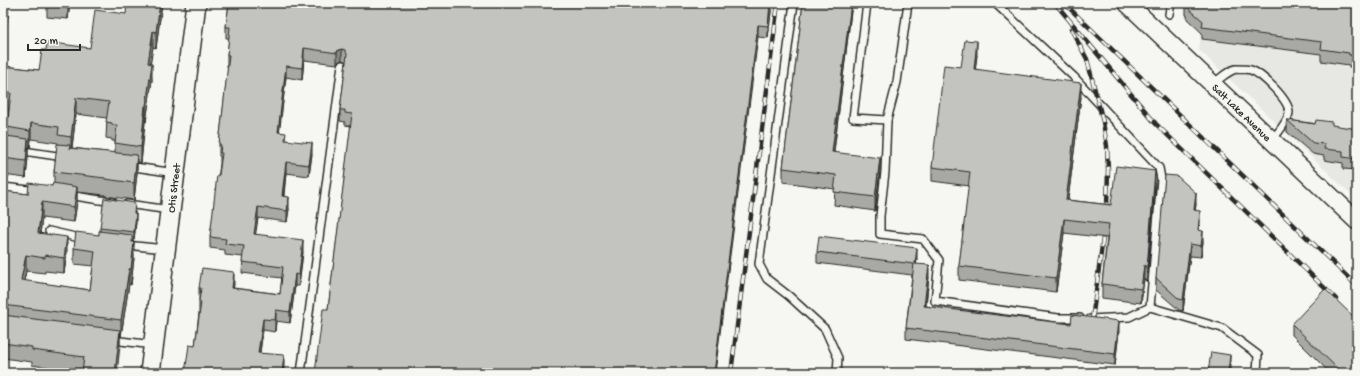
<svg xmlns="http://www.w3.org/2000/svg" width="1360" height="376" font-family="'Gochi Hand',sans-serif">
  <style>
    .built { fill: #e7e7e3 }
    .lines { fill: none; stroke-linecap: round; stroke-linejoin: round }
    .service-casing { stroke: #2b2b2b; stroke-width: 10 }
    .tertiary-casing { stroke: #2b2b2b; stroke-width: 20 }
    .secondary-casing { stroke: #2b2b2b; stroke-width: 22 }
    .service { stroke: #f6f6f2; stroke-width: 7 }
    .tertiary { stroke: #f6f6f2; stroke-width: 17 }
    .secondary { stroke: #f6f6f2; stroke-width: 19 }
    .rail-casing { stroke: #2b2b2b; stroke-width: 4.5 }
    .rail { stroke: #f6f6f2; stroke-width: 3; stroke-dasharray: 9; stroke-linecap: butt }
    .wall { fill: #a8a8a5; stroke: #2b2b2b; fill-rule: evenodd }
    .shaded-wall { fill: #888886; stroke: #2b2b2b }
    .building { fill: #c3c3c0; stroke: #2b2b2b }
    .labels { text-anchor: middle; stroke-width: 3; stroke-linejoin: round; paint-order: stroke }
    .street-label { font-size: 11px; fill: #2b2b2b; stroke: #f6f6f2 }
  </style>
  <rect width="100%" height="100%" fill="#f6f6f2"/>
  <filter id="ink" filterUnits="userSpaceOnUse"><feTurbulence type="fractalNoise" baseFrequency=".025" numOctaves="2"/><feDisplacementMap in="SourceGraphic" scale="8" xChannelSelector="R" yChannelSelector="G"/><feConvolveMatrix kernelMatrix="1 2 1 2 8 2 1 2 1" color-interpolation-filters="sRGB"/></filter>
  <g filter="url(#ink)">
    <!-- built -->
    <polygon class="built" points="1205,3 1357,3 1357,200 1199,50"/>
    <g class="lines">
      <defs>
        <g id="service">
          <polyline points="794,3 759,264 767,279 789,296 825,329 838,358 837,373"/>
          <polyline points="867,3 853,118 887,120 897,82 908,3"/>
          <polyline points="995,3 1074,77 1159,168 1161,179 1150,307 1222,328 1258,355 1257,373"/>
          <polyline points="1169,14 1171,3"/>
          <path d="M1213,84C1220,79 1227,71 1236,69C1240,69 1248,69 1251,70C1262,74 1289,100 1289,112C1289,120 1277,134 1272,140"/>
          <polyline points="887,120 885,172 880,216 880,234 923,239 939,260 935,301 1058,318 1080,318"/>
          <polyline points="3,148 64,157"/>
          <polyline points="128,166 175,173"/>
          <polyline points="3,187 38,191"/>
          <polyline points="68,195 113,202"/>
          <polyline points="127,204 170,210"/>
          <polyline points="49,231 84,239"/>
          <polyline points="126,245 165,249"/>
          <polyline points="1090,319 1129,317 1150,307"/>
          <polyline points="112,340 154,345"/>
          <polyline points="301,373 342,65"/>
        </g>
        <polyline id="tertiary" points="1127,3 1357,221"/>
        <polyline id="secondary" points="150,373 196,3"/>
      </defs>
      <!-- service casing -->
      <use href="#service" class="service-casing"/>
      <!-- tertiary casing -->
      <use href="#tertiary" class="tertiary-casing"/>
      <!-- secondary casing -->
      <use href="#secondary" class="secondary-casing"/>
      <!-- service -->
      <use href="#service" class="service"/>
      <!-- tertiary -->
      <use href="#tertiary" class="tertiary"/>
      <!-- secondary -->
      <use href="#secondary" class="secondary"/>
      <defs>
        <g id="rail">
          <polyline points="1055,3 1156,124 1336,299"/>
          <polyline points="1064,3 1357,286"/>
          <polyline points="1071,29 1087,59 1103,122 1107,146 1108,169 1107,208 1091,328"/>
          <polyline points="731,373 778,3"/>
        </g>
      </defs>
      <!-- rail casing -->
      <use href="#rail" class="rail-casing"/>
      <!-- rail -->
      <use href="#rail" class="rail"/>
    </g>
    <!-- wall -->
    <g class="wall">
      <path d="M3,3H8V15L5,35V51L4,66L39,70L46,50L90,48L126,14L162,3L156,48L153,47L150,64L152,80L146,122H145L141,163L137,162V173L134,200L105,196V195L77,192V202L74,222L42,218L40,234L67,252L64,273L45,271V273L26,271L24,281L90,290L93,266L74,264V248L99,235L100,231V228L135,211L136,222L134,240H132L134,258L131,285L129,284L121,336L120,335V346L82,372L32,365V362L3,358V271L5,255L3,254V194H28L52,186L54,184V172L58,144V143L31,139L30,147H28V157L26,178L3,175V156L7,136V127L9,109L3,108ZM76,114L107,118L106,138L112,139V141H115V153L72,148Z"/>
      <polygon points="47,3 70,3 68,19 47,17"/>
      <polygon points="229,3 772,3 768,38 758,37 328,309 351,126 345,125 345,122 340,121 340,110 346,63 345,61 342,60 338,62 337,64 304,60 302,80 286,77 279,132 286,140 312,154 309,176 286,173 284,196 289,209 287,222 258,218 255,234 303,252 299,286 295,286 290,323 276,321 275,332 263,330 260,353 284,367 283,373 185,373 195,346 199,313 199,288 234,284 233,288 280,294 282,278 242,273 243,257 225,255 225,250 210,248 210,237 220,164 220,156 219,156 219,144 228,67 227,67 227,55 229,38 226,38 226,27"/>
      <polygon points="803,3 852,3 834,152 880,172 875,211 834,205 835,189 783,182 783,168"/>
      <polygon points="1186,3 1357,3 1357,68 1349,67 1349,65 1321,61 1321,54 1202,39 1202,33 1187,19 1187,15 1186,15"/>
      <polygon points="977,55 975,69 1081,97 1068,200 1111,205 1155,185 1147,282 1144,279 1141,303 1102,298 1102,284 1107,238 1064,233 1056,292 959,280 959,266 969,186 932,181 932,167 961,67"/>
      <polygon points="1287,120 1357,129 1357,170 1343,169 1343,163 1324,160 1324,156 1313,154 1287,132"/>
      <polygon points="1196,204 1195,210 1200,222 1199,230 1203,242 1201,257 1190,256 1183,311 1179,310 1156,290 1156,278"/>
      <polygon points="817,252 917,259 916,264 929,277 926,306 1119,332 1115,365 906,339 906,328 912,275 817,263"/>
      <polygon points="1292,324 1357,373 1330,373 1292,335"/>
    </g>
    <!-- shaded-wall -->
    <g class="shaded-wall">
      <polygon points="7,3 8,3 8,15 3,50 3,34"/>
      <polygon points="68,3 70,3 68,19"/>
      <polygon points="160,3 162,3 156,48 156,32"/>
      <polygon points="770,3 772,3 768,38 768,26"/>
      <polygon points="851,3 852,3 832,166 832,152"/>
      <polygon points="758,25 758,37 715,373 714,373"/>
      <polygon points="153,31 153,47 148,80 148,63"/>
      <polygon points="5,35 5,51 3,70 3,54"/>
      <polygon points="977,41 977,55 974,83 974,69"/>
      <polygon points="304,48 304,60 302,80 302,68"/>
      <polygon points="342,49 342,60 338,62 337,64 337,53 338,50"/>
      <polygon points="152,64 152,80 146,122 146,106"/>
      <polygon points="286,66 286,77 278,144 278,132"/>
      <polygon points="1081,83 1081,97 1066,214 1066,200"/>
      <polygon points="76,98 76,114 71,153 71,137"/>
      <polygon points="145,106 145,122 141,163 141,147"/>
      <polygon points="31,123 31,139 30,147 30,131"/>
      <polygon points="28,139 28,157 26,178 26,161"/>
      <polygon points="312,143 312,154 309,176 309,165"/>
      <polygon points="137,155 137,173 134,200 134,183"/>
      <polygon points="880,158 880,172 875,211 875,197"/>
      <polygon points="286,162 286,173 282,208 282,196"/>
      <polygon points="1155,171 1155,185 1147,282 1147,268"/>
      <polygon points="77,187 77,202 74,222 74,207"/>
      <polygon points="1196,193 1196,204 1194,222 1194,210"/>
      <polygon points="289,197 289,209 287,222 287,211"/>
      <polygon points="42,202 42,218 38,249 38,233"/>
      <polygon points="258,207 258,218 254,245 254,234"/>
      <polygon points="1200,211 1200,222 1198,241 1198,230"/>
      <polygon points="136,214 136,222 134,240 134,232"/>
      <polygon points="1064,219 1064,233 1056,292 1056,278"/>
      <polygon points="1203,231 1203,242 1201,257 1201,246"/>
      <polygon points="67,237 67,252 64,273 64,258"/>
      <polygon points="303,240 303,252 299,286 299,275"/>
      <polygon points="134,242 134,258 131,285 131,269"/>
      <polygon points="1190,244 1190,256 1183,311 1183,300"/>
      <polygon points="917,248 917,259 915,275 915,264"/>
      <polygon points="26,255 26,271 21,296 21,280"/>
      <polygon points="929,265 929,277 924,317 924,306"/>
      <polygon points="1144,265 1144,279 1141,303 1141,289"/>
      <polygon points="129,269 129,284 121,336 121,320"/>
      <polygon points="234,272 234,284 232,299 232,288"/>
      <polygon points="295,274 295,286 290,323 290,312"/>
      <rect x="3" y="305" width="1" height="15"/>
      <polygon points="276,310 276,321 275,332 275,320"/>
      <polygon points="263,319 263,330 258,364 258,353"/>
      <polygon points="1119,321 1119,332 1115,365 1115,354"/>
      <polygon points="120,330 120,346 117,373 115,373"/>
      <polygon points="284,355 284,367 283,373 282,373"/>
      <polygon points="1230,355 1230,373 1228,373"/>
    </g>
    <!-- building -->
    <g class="building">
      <polygon points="3,3 7,3 3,34"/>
      <polygon points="127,3 160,3 156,32 153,31 148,63 152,64 146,106 145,106 141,147 115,143 117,125 112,125 112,123 106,122 109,102 76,98 71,137 58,135 59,127 31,123 30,131 7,127 11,93 3,92 3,66 39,70 42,50 46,50 47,42 90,48 95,10 126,14"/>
      <polygon points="229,3 770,3 768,26 758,25 714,373 315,373 323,309 328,309 352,114 345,113 345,110 340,110 347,54 345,50 342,49 338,50 337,53 304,48 302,68 286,66 278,132 286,133 285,140 312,143 309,165 286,162 282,196 289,197 287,211 258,207 254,234 303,240 299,275 295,274 290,312 276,310 275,320 263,319 258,353 284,355 282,373 185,373 189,345 195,346 201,302 199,301 201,288 199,288 202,268 234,272 232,288 280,294 283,267 242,262 244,246 225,244 226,239 210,237 217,175 219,175 222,153 220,153 221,145 219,144 229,55 227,55 230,27 226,27"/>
      <polygon points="803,3 851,3 832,152 880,158 875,197 834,192 836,175 783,168"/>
      <polygon points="1186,3 1357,3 1357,56 1349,55 1349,53 1321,49 1322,42 1202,27 1203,21 1187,7 1187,3"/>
      <polygon points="3,34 5,35 3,54"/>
      <polygon points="965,40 977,41 974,69 1081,83 1066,200 1111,205 1116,166 1155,171 1147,268 1144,265 1141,289 1102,284 1109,224 1064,219 1056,278 959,266 970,172 932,167 944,65 961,67"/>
      <polygon points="1287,120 1315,124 1316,120 1332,122 1332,125 1357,129 1357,159 1343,157 1343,151 1324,149 1325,144 1313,143"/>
      <polygon points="6,136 28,139 26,161 3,158"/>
      <polygon points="57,144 70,145 69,148 137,155 134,183 105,179 105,178 54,172"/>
      <polygon points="1165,175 1177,176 1196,193 1194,210 1200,211 1198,230 1203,231 1201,246 1190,244 1183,300 1179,299 1156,278"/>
      <polygon points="29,183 52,186 53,183 77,187 74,207 42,202 38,233 67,237 64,258 45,255 45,258 26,255 21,280 90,290 95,251 74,248 76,232 99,235 99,231 132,235 132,242 134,242 131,269 129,269 121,320 3,305 3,271 7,239 3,239 3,191 28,194"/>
      <polygon points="104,198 135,203 134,213 136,214 134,232 100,228"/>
      <polygon points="819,236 917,248 915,264 929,265 924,306 1071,324 1072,315 1119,321 1115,354 906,328 914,264 817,252"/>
      <polygon points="1325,289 1357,320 1357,373 1342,373 1292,324"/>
      <polygon points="3,315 120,330 115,373 82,373 84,357 32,350 32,347 3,343"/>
      <polygon points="1211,352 1230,355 1228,373 1208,373"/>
    </g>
  </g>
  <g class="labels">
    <!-- street labels -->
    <g class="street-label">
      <text transform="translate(1242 112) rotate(44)" y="4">Salt Lake Avenue</text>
      <text transform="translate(173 188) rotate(-83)" y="4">Otis Street</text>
    </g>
  </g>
  <!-- margin -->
  <rect width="1360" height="376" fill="none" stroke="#f6f6f2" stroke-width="16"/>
  <rect x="8" y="8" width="1344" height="360" fill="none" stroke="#2b2b2b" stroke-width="1.5" filter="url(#ink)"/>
  <!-- scale -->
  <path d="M28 44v6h52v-6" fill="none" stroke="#2b2b2b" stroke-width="2"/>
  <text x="34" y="44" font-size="12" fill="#2b2b2b" stroke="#f6f6f2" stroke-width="3" paint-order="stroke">20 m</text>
</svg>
